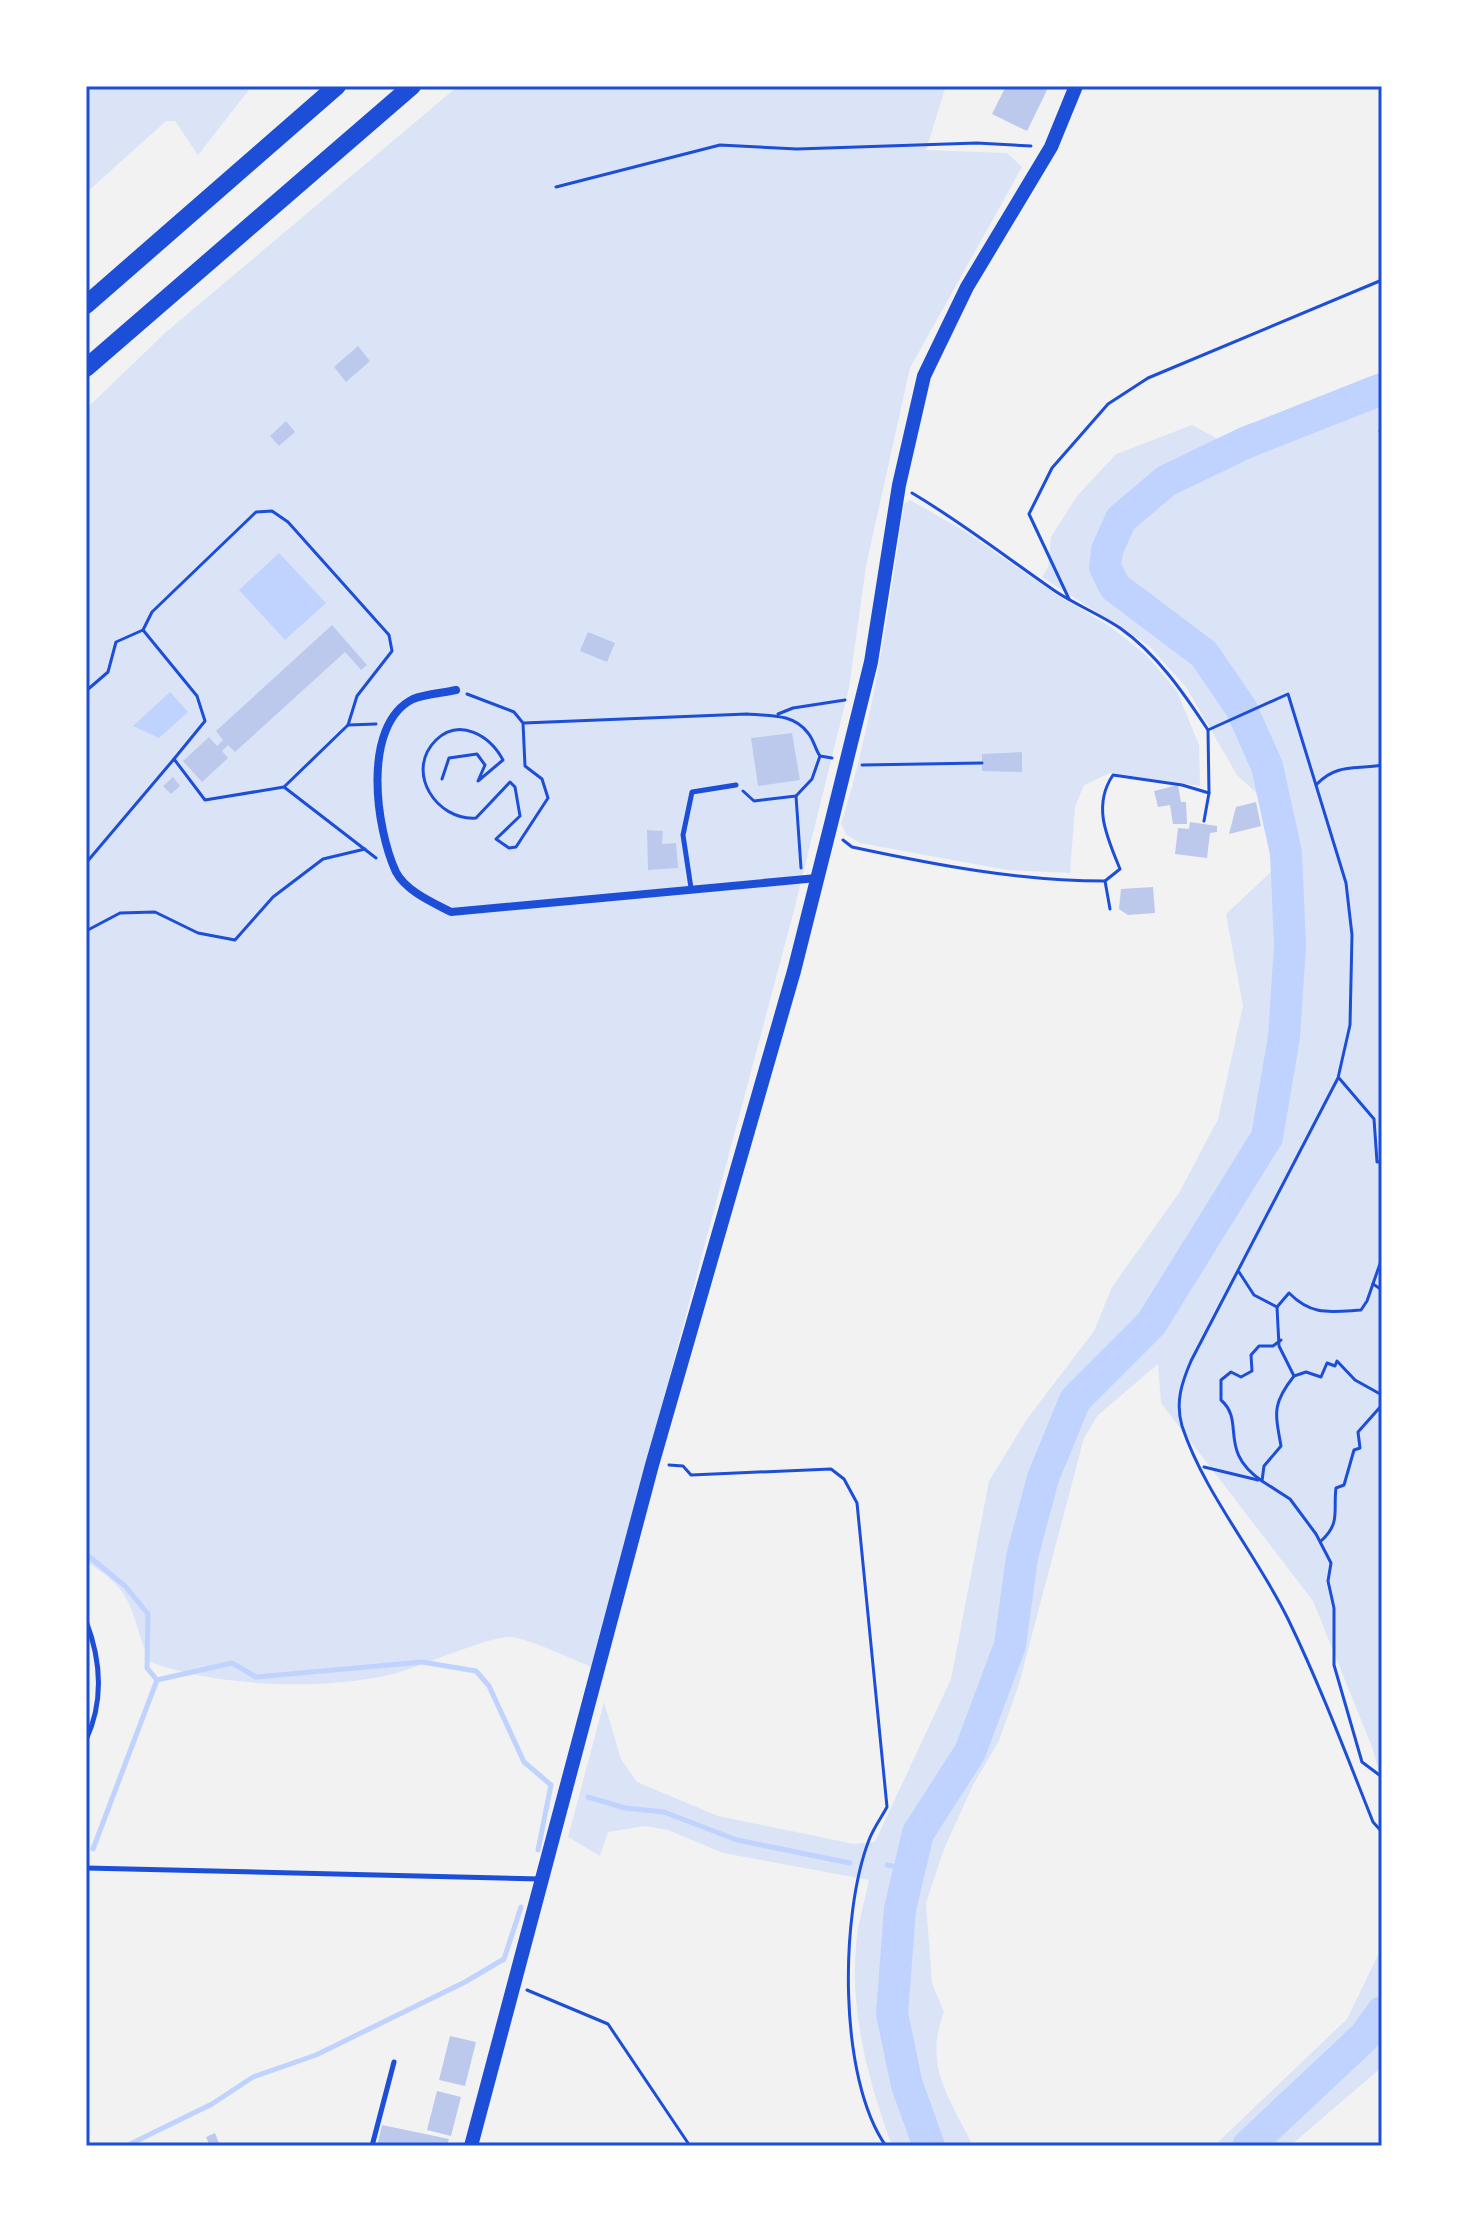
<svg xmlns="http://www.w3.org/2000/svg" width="1468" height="2232" font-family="'Sofia Sans Condensed',sans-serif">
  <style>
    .green { fill: #dbe4f7 }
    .water { fill: #bfd3fe }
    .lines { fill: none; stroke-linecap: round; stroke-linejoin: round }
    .stream { stroke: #bfd3fe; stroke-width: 5 }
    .river { stroke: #bfd3fe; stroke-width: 32 }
    .building { fill: #bdc9ec }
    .path { stroke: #1d4ed8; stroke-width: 3 }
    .service { stroke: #1d4ed8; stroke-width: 5 }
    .minor { stroke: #1d4ed8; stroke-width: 8 }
    .secondary { stroke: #1d4ed8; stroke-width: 14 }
    .motorway { stroke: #1d4ed8; stroke-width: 18 }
    .neatline { fill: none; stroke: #1d4ed8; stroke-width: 3 }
  </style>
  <rect width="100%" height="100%" fill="#f2f2f2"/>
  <!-- green -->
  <g class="green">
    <polygon points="86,86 252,86 198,155 175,121 166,121 86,193"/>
    <path d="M458,86H946L926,150L1007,153L1022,167L910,368L866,566L849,688L793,914L592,1667C573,1660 528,1638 511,1637C489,1636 420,1667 393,1674C323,1691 218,1687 150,1662C129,1614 138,1592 86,1562V409L165,333Z"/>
    <path d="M1382,405V1782L1372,1747L1313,1601L1161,1403L1158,1364L1098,1415L1084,1438L1019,1684L999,1741L973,1785L944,1849L926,1903L932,1983L944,2012C923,2066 950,2098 973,2146H892C869,2083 850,2015 856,1947C857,1924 865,1901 869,1880L723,1853L668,1830L645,1826L608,1832L600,1856L568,1837L604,1702L621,1759L637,1782L718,1816L854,1844L875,1842L951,1679L989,1481L1027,1419L1094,1331L1112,1287L1179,1193L1218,1119L1243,1006L1226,914L1273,870L1260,796L1237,775L1186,687L1149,646L1042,577L1048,567L1051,537L1077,496L1116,454L1192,425L1250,456Z"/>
    <path d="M910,500L966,532L1057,595L1111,627L1147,656L1177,691L1199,745L1200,786L1110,773L1084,785L1075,807L1070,873L1007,870L860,843L847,835L841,824C874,720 888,611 904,504Z"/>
    <polygon points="1382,1927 1382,2067 1290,2146 1214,2146 1347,2019 1381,1949"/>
  </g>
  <!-- water -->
  <g class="water">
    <polygon points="279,553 326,603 285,640 239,590"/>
    <polygon points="170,692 188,712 159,738 133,726"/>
  </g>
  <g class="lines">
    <!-- stream -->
    <g class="stream">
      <polyline points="86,1554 125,1586 148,1614 147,1668 157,1680"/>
      <polyline points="588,1797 625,1808 664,1812 737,1840 850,1863"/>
      <polyline points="93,1849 157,1680 232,1663 256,1677 422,1662 476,1671 489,1686 524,1762 551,1785 538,1850"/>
      <polyline points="887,1865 910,1869"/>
      <polyline points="126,2146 212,2104 253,2077 316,2055 465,1982 504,1959 521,1907"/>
    </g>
    <!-- river -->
    <g class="river">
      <polyline points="929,2146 907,2085 892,2014 900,1909 918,1833 970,1752 1010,1645 1022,1557 1043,1478 1075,1400 1151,1324 1267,1137 1284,1037 1290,945 1286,853 1267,766 1241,708 1204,654 1115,587 1105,567 1107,550 1121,519 1166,481 1245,443 1382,389"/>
      <polyline points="1248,2146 1364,2037 1382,2012"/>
    </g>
  </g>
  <!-- building -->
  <g class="building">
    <polygon points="1006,86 1048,88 1027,131 992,114"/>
    <polygon points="358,346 370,361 346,382 334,367"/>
    <polygon points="286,421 295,432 279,446 270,436"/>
    <polygon points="332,625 367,665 361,670 345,652 235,752 228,745 222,751 228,758 202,782 183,761 209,737 217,746 223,740 216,731"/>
    <polygon points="588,632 615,643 607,662 580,651"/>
    <polygon points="792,733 800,780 758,786 751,738"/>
    <polygon points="1022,752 1022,772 982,771 982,754"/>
    <polygon points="173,777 180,786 171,794 163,786"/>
    <polygon points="1178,785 1181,802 1186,802 1187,824 1173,824 1170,805 1158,807 1154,791"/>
    <polygon points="1256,802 1261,826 1229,834 1236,807"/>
    <polygon points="1190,822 1217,826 1217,832 1210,833 1207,858 1175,854 1178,828 1189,829"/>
    <polygon points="647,830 663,831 662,844 676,843 678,868 648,870"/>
    <polygon points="1153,887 1155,913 1128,915 1119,909 1121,889"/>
    <polygon points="450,2036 476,2042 465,2086 439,2080"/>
    <polygon points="437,2091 461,2097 451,2136 427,2130"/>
    <polygon points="382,2125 449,2139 447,2146 377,2146"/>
    <polygon points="215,2133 220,2146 210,2146 206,2137"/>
  </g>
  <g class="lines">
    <!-- path -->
    <g class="path">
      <polyline points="556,187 720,145 797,149 977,143 1031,146"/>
      <polyline points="1380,431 1382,432"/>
      <path d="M912,493C963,523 1007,558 1055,591C1076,605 1099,614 1120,628C1157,654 1183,692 1208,730L1288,694L1346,883L1352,935L1350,1025L1338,1078L1191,1361C1182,1382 1175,1402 1182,1426C1204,1493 1257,1555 1288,1619C1320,1685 1346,1754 1373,1822L1382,1832"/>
      <polyline points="1069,599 1029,514 1052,468 1108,404 1148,378 1382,280"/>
      <polyline points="143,630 197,696 205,721 174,759"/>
      <polyline points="86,691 108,672 116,642 143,630 152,612 256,512 272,511 288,522 389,635 392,651 357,696 348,725 376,724"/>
      <polyline points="778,714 793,708 845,700"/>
      <path d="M524,723L747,714C769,716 793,713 808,733C814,740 815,749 820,756L832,758"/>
      <polyline points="862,765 982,763"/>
      <path d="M442,779L449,758L477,754L485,765L478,781L503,760C490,736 460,717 436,740C404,772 437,821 476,818L510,782L515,787L520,816L496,839L509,848L516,847L548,798L542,779L525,766L523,723L514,712L467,694"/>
      <path d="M1317,784C1337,763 1356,770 1382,765"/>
      <polyline points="285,786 348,725"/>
      <polyline points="743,791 754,801 796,796"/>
      <polyline points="1204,821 1209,793 1208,730"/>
      <path d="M843,840L852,847C936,865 1019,881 1105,881"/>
      <polyline points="86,863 174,759 205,800 284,787 376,858"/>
      <polyline points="801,868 796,796 812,779 820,756"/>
      <path d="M1110,909L1105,881L1120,869C1107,837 1092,806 1113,775L1182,785L1209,793"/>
      <polyline points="86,931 120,913 155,912 198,933 235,940 273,897 323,859 365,849"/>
      <polyline points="1339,1078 1374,1119 1377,1162 1382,1162"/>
      <path d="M1239,1272L1254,1295L1277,1307L1289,1293C1312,1316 1329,1312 1361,1310L1367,1301L1382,1258"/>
      <polyline points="1373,1284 1382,1290"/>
      <path d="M1277,1307L1279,1346L1294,1376C1272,1404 1275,1412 1281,1446L1264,1466L1262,1481L1290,1499L1316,1534L1331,1563L1328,1581L1334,1608V1665L1362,1762L1382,1777"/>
      <polyline points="1294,1376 1306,1372 1321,1377 1327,1363 1335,1366 1337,1361 1355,1380 1382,1395"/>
      <path d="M669,1465L683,1466L691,1475L831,1469L844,1479L857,1503L887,1807C881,1818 873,1829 869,1840C840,1915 838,2078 886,2146"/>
      <polyline points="1204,1467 1258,1480"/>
      <path d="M1262,1481C1217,1450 1246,1422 1221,1400V1380L1231,1372L1241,1377L1252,1371L1251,1355L1259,1346H1273L1281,1340"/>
      <path d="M1321,1541C1341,1523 1333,1511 1336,1488L1344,1485L1354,1450L1360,1448L1358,1432L1382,1405"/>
      <polyline points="527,1990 608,2024 690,2146"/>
    </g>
    <!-- service -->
    <g class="service">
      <polyline points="691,888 683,835 692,792 736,785"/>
      <path d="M86,1621C101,1660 104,1701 86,1740"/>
      <polyline points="86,1868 541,1879"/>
      <polyline points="372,2146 394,2062"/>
    </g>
    <!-- minor -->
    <path class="minor" d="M456,690C443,693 425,694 413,699C361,725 376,829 396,872C406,891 432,902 451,912L817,878"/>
    <!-- secondary -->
    <polyline class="secondary" points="471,2146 652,1465 794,971 831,824 871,662 899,485 924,376 967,287 1051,147 1076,86"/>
    <!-- motorway -->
    <g class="motorway">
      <polyline points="86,305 337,86"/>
      <polyline points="86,368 412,86"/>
    </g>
  </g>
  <!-- border -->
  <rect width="1468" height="2232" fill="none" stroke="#ffffff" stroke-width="176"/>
  <rect x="88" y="88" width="1292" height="2056" class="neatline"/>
</svg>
